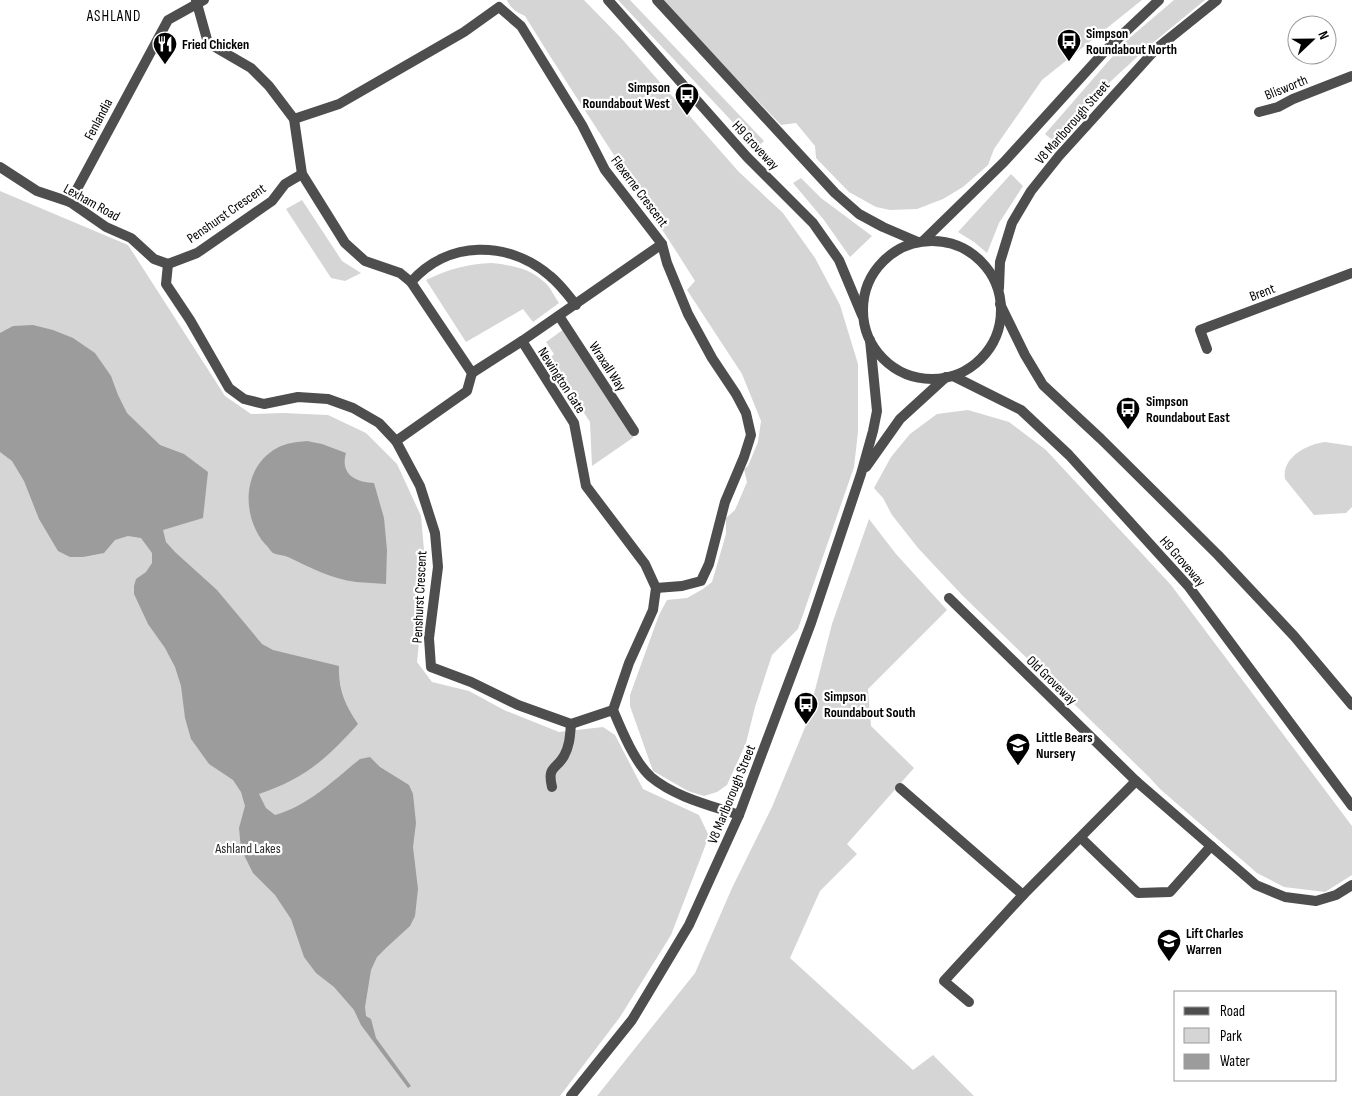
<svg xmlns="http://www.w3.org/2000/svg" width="1352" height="1096" font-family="'Sofia Sans Condensed',sans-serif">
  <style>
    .green { fill: #d5d5d5 }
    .water { fill: #9c9c9c }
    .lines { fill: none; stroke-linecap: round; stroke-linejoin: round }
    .minor { stroke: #4e4e4e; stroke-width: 10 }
    .tertiary { stroke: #4e4e4e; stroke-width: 10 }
    .labels { text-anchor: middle; stroke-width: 4.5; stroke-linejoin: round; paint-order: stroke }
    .poi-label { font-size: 14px; font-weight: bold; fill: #000; stroke: #fff; text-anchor: start }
    .street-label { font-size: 14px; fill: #000; stroke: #fff }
    .park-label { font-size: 14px; fill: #2c2c2c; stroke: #fff }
    .neighbourhood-label { font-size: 15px; letter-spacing: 1px; fill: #000; stroke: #fff }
  </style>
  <rect width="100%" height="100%" fill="#fff"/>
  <!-- green -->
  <g class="green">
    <path d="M507,0H584L622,39L738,171L783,213L815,258L840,305L858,364V432L854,467L798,629L772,655L755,707L746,743L727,785L717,792L704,796L688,791L653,771L630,706V695L659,615L667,600L687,598L703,589L712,582L726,534V518L735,510L747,482L744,469L748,466L758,442L761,421L742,374L687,290L695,281C639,192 580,105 525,16C516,12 511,9 507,0Z"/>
    <polygon points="618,0 630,0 764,141 757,148"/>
    <polygon points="663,0 1142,0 1042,80 994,149 988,165 963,187 943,199 917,209 890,210 876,207 849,192 816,158 815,146 796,123 781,125 688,29"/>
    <polygon points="1174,0 1205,0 1149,46 1111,81 1056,143 1045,134 1126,41"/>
    <polygon points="1011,174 1023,186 999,223 987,253 974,242 958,232"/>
    <polygon points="801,178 821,198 872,236 850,257 824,220 793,183"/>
    <polygon points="0,191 128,245 225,396 251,414 283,413 328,415 366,433 397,464 421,516 426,573 417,662 432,682 469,691 504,710 559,732 603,727 615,735 643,789 699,815 709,836 671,935 620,1017 560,1096 0,1096"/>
    <polygon points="302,200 342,261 361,273 345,281 331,278 286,209"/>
    <path d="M492,263C510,265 529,268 543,281C550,286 554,296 559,303L533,322L523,309L466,342L426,280C449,269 467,264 492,263Z"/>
    <polygon points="564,329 634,437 592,466 590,422 549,359 554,354 546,342"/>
    <polygon points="968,410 1009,422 1046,450 1171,585 1352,826 1352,875 1325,892 1284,887 1257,873 1160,789 1149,777 962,595 918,548 892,515 883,498 874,488 891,457 910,434 937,414"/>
    <path d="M1325,442L1352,446V507L1346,513L1314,515L1285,479C1281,458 1307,444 1325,442Z"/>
    <polygon points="869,519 896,554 947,610 868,689 871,726 914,768 847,844 857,854 820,891 790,958 913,1070 933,1055 974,1096 597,1096 695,973 732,888 772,807 806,725 832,624"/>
  </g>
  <!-- water -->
  <g class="water">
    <path d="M33,325L53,330L73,338L95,353L111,376L118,395L127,413L160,445L184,454L208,472L203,518L163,530L166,542L175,552L217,590L262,644L273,650L339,666C338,689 345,705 358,724C339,745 318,767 292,780C281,786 270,790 259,794L266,808L275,815C308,806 334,780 360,759L370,757L380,767L409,785L413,794L416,823L413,847L418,889L415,916L410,926L386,948L377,957L371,970L365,1007L366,1016L371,1019L376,1038L411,1086L408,1088L361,1025L354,1010L334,987L316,973L304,957L291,919L275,895L253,873L241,849L239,828L245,806L241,792L233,780L209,764L191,739L185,718L181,686L175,667L165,648L148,624L134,594V586L136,579L146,572L152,563V553L141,538L128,536L115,540L104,553L83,557H70L58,551L39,519L24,481L12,461L0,452V333L13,326Z"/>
    <path d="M307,441L322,444L346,453C340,474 355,482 374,483L384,518L387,550L386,584C376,583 366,583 356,582C332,579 309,567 288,557C283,555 277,555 273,553C270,551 268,546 265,544C241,516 242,467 277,448C286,443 297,442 307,441Z"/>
  </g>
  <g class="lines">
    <!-- minor -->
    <g class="minor">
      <path d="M196,0L208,43L251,68L269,86L294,119L302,174L345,243L365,261L400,273L411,282L472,373L522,341L574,423L586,486L645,564L656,588L653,610L629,663L613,710C621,729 635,763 651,777C675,797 709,805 739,815"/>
      <polyline points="1259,112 1278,107 1293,99 1352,76"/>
      <polyline points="294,119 339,104 464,32 499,7 521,26 582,125 605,170 662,244 667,263 688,314 712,358 736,394 746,413 751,435 744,457 725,502 709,564 701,581 682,586 656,588"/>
      <polyline points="0,167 37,191 70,202 106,227 131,238 154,259 168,264"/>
      <polyline points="302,174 285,184 272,201 197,253 168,264 166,284 190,320 229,388 244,399 264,404 298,397 328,399 353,408 379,423 396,441 420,486 435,533 438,567 429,638 431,667 471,682 518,705 571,724 613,710"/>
      <polyline points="70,202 168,20 204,0"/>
      <path d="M411,282C448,240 508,240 550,276C560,284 568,295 576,305"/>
      <polyline points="559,316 634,431"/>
      <polyline points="522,341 662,244"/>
      <polyline points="1207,349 1200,330 1352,273"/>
      <polyline points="396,441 467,391 472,373"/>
      <polyline points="949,598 1136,781 1256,885 1285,897 1316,901 1336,895 1352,885"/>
      <path d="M552,787C547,766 556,770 564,756C570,745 570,735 571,724"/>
      <polyline points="900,788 1023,895"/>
      <polyline points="1081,838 1138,893 1170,892 1211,846"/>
      <polyline points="969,1002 944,981 1023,895 1136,781"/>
    </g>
    <!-- tertiary -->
    <g class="tertiary">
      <polyline points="608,0 747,157 813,223 839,260 862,315"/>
      <polyline points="657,0 835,193 859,214 883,227 918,242"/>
      <polyline points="923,241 1004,162 1105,51 1159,0"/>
      <circle cx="932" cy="310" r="69"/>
      <polyline points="999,288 1000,262 1012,223 1031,191 1059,156 1156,49 1217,0"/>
      <polyline points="1000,304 1025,355 1043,385 1101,439 1218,555 1294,636 1352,705"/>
      <polyline points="953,376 1021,410 1069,455 1189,587 1352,806"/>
      <polyline points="866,467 900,419 946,377"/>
      <polyline points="571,1096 632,1020 689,925 739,815 752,780 811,623 861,474 873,431 877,411 870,340"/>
    </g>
  </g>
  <!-- icons -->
  <defs>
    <symbol id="bus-pin" viewBox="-11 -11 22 30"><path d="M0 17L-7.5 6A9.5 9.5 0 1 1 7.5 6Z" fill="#000" stroke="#fff"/><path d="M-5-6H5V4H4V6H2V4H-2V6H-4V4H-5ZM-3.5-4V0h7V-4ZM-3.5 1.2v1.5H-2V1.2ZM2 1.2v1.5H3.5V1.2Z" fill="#fff"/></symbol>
    <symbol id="restaurant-pin" viewBox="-11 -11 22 30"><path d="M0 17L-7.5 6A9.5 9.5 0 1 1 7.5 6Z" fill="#000" stroke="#fff"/><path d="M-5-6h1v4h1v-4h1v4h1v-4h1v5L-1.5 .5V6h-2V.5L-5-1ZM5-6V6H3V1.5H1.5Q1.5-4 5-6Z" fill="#fff"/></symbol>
    <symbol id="school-pin" viewBox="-11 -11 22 30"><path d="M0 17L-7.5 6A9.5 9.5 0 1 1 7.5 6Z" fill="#000" stroke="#fff"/><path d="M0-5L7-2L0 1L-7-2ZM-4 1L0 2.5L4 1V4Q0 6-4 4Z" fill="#fff"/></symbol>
  </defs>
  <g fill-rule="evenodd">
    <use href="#bus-pin" x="1055" y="27" width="28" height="38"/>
    <use href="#restaurant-pin" x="151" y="30" width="28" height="38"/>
    <use href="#bus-pin" x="673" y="81" width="28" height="38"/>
    <use href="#bus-pin" x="1114" y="395" width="28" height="38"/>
    <use href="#bus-pin" x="792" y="690" width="28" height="38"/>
    <use href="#school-pin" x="1004" y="731" width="28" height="38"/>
    <use href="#school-pin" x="1155" y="927" width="28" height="38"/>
  </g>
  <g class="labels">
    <!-- poi labels -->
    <g class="poi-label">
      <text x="1086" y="38">Simpson<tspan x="1086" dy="16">Roundabout North</tspan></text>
      <text x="182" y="49">Fried Chicken</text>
      <text x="670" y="92" text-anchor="end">Simpson<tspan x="670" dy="16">Roundabout West</tspan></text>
      <text x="1146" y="406">Simpson<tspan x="1146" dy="16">Roundabout East</tspan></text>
      <text x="824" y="701">Simpson<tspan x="824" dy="16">Roundabout South</tspan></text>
      <text x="1036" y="742">Little Bears<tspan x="1036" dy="16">Nursery</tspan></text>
      <text x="1186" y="938">Lift Charles<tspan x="1186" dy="16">Warren</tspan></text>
    </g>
    <!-- street labels -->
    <g class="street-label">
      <text transform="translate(1286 87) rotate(-22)" y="5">Blisworth</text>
      <text transform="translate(98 119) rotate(-62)" y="5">Fenlandia</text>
      <text transform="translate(1072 122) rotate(-49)" y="5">V8 Marlborough Street</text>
      <text transform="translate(756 145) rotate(47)" y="5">H9 Groveway</text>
      <text transform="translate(640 191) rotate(53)" y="5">Flexerne Crescent</text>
      <text transform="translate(92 202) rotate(29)" y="5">Lexham Road</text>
      <text transform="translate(226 213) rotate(-35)" y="5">Penshurst Crescent</text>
      <text transform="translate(1262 292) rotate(-21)" y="5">Brent</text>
      <text transform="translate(608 366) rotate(57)" y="5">Wraxall Way</text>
      <text transform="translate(562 380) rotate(57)" y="5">Newington Gate</text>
      <text transform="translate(1183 561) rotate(49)" y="5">H9 Groveway</text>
      <text transform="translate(419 597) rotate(-87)" y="5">Penshurst Crescent</text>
      <text transform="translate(1052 680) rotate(44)" y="5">Old Groveway</text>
      <text transform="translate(731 794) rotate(-68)" y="5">V8 Marlborough Street</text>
    </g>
    <!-- park labels -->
    <g class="park-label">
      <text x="248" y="853">Ashland Lakes</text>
    </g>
    <!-- neighbourhood labels -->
    <g class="neighbourhood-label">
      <text x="114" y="21">ASHLAND</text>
    </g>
  </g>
  <!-- legend -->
  <rect x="1174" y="991" width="162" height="90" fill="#ffffff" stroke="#999999"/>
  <rect x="1184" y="1007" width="25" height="8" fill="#4e4e4e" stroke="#999999"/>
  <text x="1220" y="1016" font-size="15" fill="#000000">Road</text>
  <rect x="1184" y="1028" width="25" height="15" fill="#d5d5d5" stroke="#999999"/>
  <text x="1220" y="1041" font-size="15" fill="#000000">Park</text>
  <rect x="1184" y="1054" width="25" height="15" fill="#9c9c9c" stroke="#999999"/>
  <text x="1220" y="1066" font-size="15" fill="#000000">Water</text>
  <!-- north arrow -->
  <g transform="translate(1312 40) rotate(68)"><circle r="24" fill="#ffffff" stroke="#999999"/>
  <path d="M0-4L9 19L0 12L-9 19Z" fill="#000000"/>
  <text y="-8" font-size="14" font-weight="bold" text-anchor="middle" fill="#000000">N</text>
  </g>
</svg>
